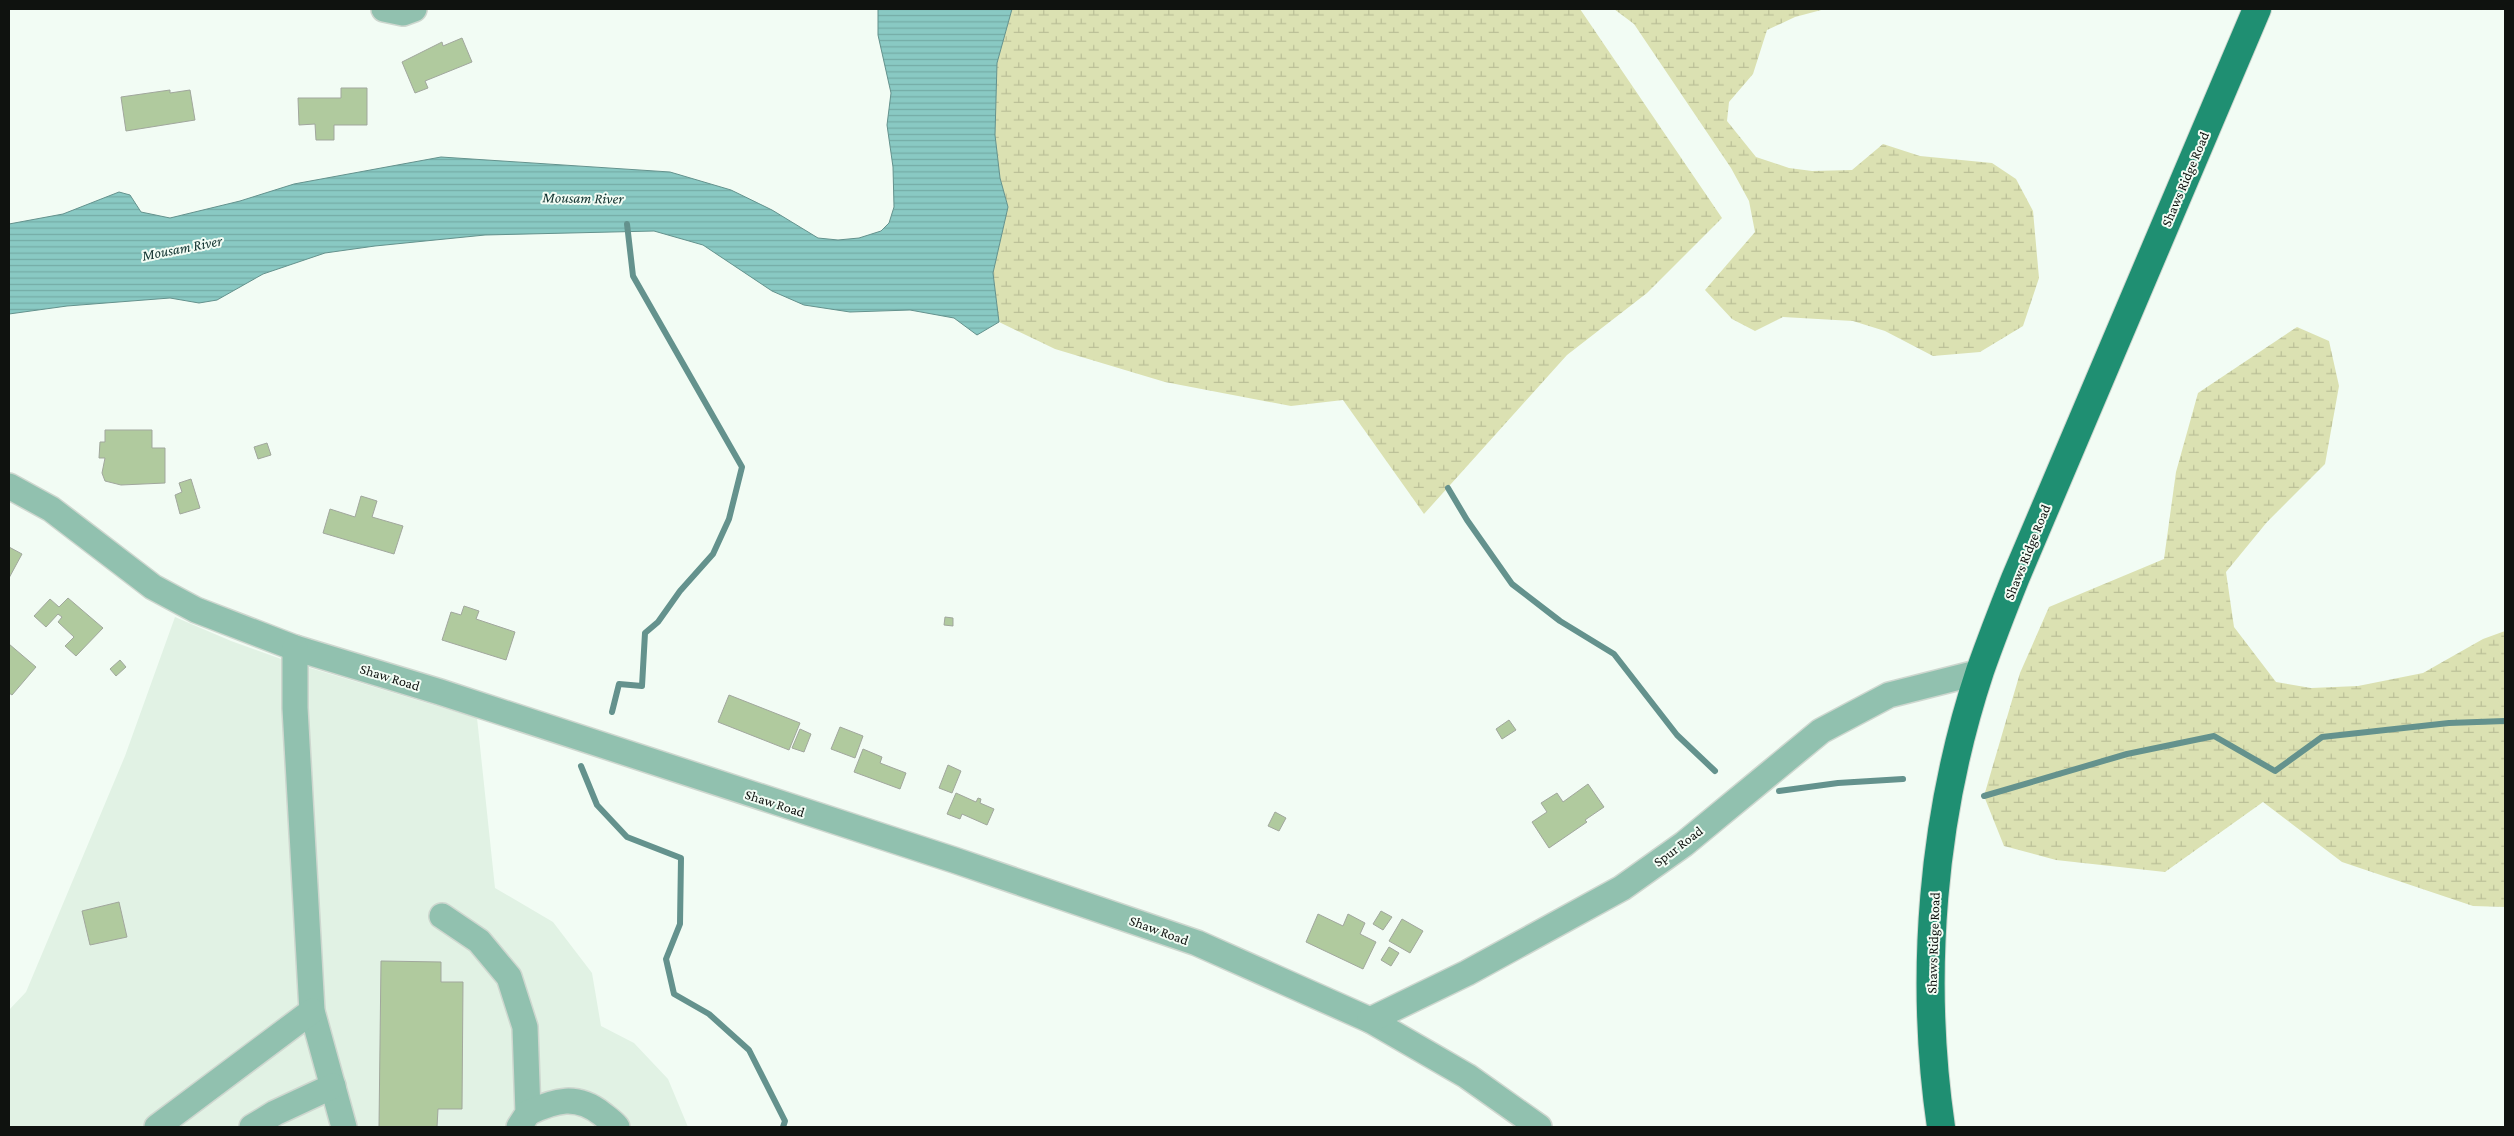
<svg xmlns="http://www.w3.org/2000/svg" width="2514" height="1136" font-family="'Crimson Pro',serif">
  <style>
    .built { fill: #e1f2e4 }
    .wetland { fill: url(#wetland-marsh) }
    .water { fill: url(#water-rules); stroke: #64928d }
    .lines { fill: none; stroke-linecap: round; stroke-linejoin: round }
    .stream { stroke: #64928d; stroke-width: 6 }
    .building { fill: #b0ca9e; stroke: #a1a79d }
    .minor-casing { stroke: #ced7cf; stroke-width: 28 }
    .major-casing { stroke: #ced7cf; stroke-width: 30 }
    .minor { stroke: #91c1af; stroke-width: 25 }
    .major { stroke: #1f8f72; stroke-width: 28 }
    .labels { text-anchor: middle; stroke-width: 4; stroke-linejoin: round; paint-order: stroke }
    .street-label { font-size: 14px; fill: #0f120f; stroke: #f2fcf4 }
    .water-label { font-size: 15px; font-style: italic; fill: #11322f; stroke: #f2fcf4 }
  </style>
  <defs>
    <pattern id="wetland-marsh" width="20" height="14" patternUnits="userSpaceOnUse" patternTransform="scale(1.25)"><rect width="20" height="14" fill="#dbe1b2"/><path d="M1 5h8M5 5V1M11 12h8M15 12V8" fill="none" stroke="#bbc098"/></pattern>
    <pattern id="water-rules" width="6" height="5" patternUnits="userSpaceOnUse" patternTransform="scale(1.25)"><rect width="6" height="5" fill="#89c9c3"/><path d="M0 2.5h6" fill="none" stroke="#75aca6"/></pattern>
  </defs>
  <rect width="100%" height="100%" fill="#f2fcf4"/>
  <!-- built -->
  <polygon class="built" points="175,617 231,641 287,661 477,718 495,888 553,922 592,973 601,1026 634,1043 668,1079 688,1127 9,1127 9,1010 26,992 125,756"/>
  <!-- wetland -->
  <g class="wetland">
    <polygon points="1012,9 1580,9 1722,218 1647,293 1567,355 1424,514 1343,400 1291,406 1165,382 1055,349 999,322 993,273 1008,207 1000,178 995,135 997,63"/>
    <polygon points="1614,9 1825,9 1795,17 1767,30 1753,74 1729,102 1727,121 1756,157 1789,168 1812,171 1852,170 1883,144 1920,156 1992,163 2016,179 2033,211 2039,278 2023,326 1980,352 1933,356 1885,331 1853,321 1783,317 1755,331 1732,319 1705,290 1755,232 1749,201 1731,168 1634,24"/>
    <polygon points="2297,327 2329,341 2339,386 2325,464 2267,522 2226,572 2234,627 2276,682 2311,688 2358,686 2423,673 2483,639 2505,631 2505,907 2473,906 2342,862 2263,802 2165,872 2056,860 2004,846 1984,796 2020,673 2049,607 2164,559 2176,472 2198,393"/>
  </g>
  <!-- water -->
  <polygon class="water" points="878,9 1012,9 997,63 995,135 1000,178 1008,207 993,273 999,322 977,335 954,318 910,310 850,312 804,305 772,291 703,245 654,231 485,235 375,246 325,253 263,274 217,300 199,303 170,298 67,306 9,314 9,224 63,214 119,192 130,195 141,212 170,218 240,201 294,184 441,157 670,172 731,190 772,210 818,238 838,240 859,238 881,231 889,223 894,207 893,167 887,125 891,93 878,35"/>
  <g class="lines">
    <!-- stream -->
    <g class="stream">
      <polyline points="1448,488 1467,520 1512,584 1560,621 1614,654 1677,735 1715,771"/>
      <polyline points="612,712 619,684 642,686 645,633 658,622 680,591 713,554 729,519 742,467 633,276 627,224"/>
      <polyline points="581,766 597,805 627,837 681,858 680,924 666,959 674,994 709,1014 749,1050 785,1121 783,1127"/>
      <polyline points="1779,791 1838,783 1903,779"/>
      <polyline points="1984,796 2127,754 2214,736 2275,771 2322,737 2449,723 2505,721"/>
    </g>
  </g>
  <!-- building -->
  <g class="building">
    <polygon points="462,38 472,62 425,81 428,88 415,93 402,62 442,42 443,46"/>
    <polygon points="341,88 367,88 367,125 334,125 334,140 316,140 315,124 299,125 298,98 341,98"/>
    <polygon points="170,90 170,93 190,90 195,120 126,131 121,97"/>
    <polygon points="105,430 152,430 152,448 165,448 165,483 121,485 105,481 102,473 105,458 99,458 100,442 105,442"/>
    <polygon points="267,443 271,455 258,459 254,447"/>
    <polygon points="191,479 200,508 180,514 175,495 182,492 179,483"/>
    <polygon points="361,496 377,501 372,517 403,526 394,554 323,533 330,509 355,517"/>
    <polygon points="9,547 22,554 9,578"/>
    <polygon points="68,598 103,628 76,656 65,646 74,637 58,622 62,617 58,614 46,627 34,616 50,599 59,607"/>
    <polygon points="464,606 479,611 476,619 515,632 506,660 442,640 451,612 461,615"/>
    <polygon points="945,617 953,618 953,626 944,625"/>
    <polygon points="9,644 36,667 12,695 9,693"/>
    <polygon points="120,660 126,667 116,676 110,669"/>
    <polygon points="729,695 800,723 789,750 718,722"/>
    <polygon points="1509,720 1516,730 1502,739 1496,729"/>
    <polygon points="840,727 863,736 855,758 831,749"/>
    <polygon points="800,729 811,734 804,752 792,748"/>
    <polygon points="863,749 882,757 880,763 906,773 900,789 854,772"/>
    <polygon points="948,765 961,771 952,793 939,788"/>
    <polygon points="1588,784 1604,807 1585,820 1587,822 1549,848 1532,822 1547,812 1541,803 1557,793 1563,802"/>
    <polygon points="956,793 976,802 978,798 981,799 980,803 994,809 987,825 962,814 960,819 947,814"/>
    <polygon points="1275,812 1286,818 1279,831 1268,826"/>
    <polygon points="119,902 127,937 90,945 82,911"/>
    <polygon points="1381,911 1392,917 1383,930 1373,924"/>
    <polygon points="1318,914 1343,926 1348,914 1365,923 1360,934 1376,942 1363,969 1306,942"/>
    <polygon points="1402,919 1423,931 1410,953 1389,941"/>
    <polygon points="1389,947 1399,953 1391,966 1381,960"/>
    <polygon points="381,961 441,962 441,982 463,982 462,1109 438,1109 437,1127 379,1127"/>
  </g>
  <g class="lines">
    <defs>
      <g id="minor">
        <polyline points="384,9 403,13 414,9"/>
        <polyline points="9,486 51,509 153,587 196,610 295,648 440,692 954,860 1197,943 1370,1020 1467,1076 1539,1127"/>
        <polyline points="295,648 295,708 312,1011 344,1127"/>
        <polyline points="442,916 479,941 509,977 525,1027 528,1113 519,1127"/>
        <polyline points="1370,1020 1467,973 1622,888 1684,844 1821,731 1889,695 1980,672"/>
        <path d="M528,1113C555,1100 577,1094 602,1114C607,1118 613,1122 617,1127"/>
        <polyline points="157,1127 312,1011"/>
        <polyline points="252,1127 275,1113 333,1086"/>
      </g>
      <path id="major" d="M1941,1127C1919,977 1932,816 1980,671C1991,640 2003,609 2015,579L2257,9"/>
    </defs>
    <!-- minor casing -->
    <use href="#minor" class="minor-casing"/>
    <!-- major casing -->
    <use href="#major" class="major-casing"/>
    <!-- minor -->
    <use href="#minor" class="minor"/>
    <!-- major -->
    <use href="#major" class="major"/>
  </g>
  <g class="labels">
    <!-- street labels -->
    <g class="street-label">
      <text transform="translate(2185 179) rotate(-67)" y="5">Shaws Ridge Road</text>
      <text transform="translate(2027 552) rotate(-68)" y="5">Shaws Ridge Road</text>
      <text transform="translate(390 677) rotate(17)" y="5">Shaw Road</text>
      <text transform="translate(775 803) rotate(18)" y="5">Shaw Road</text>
      <text transform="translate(1678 846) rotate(-37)" y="5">Spur Road</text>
      <text transform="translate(1159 930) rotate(20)" y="5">Shaw Road</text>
      <text transform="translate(1933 943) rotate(-88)" y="5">Shaws Ridge Road</text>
    </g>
    <!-- water labels -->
    <g class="water-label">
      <text transform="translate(583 198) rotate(1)" y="5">Mousam River</text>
      <text transform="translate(182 248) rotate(-11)" y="5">Mousam River</text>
    </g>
  </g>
  <!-- border -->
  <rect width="2514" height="1136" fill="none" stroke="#0f120f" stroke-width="20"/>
</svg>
